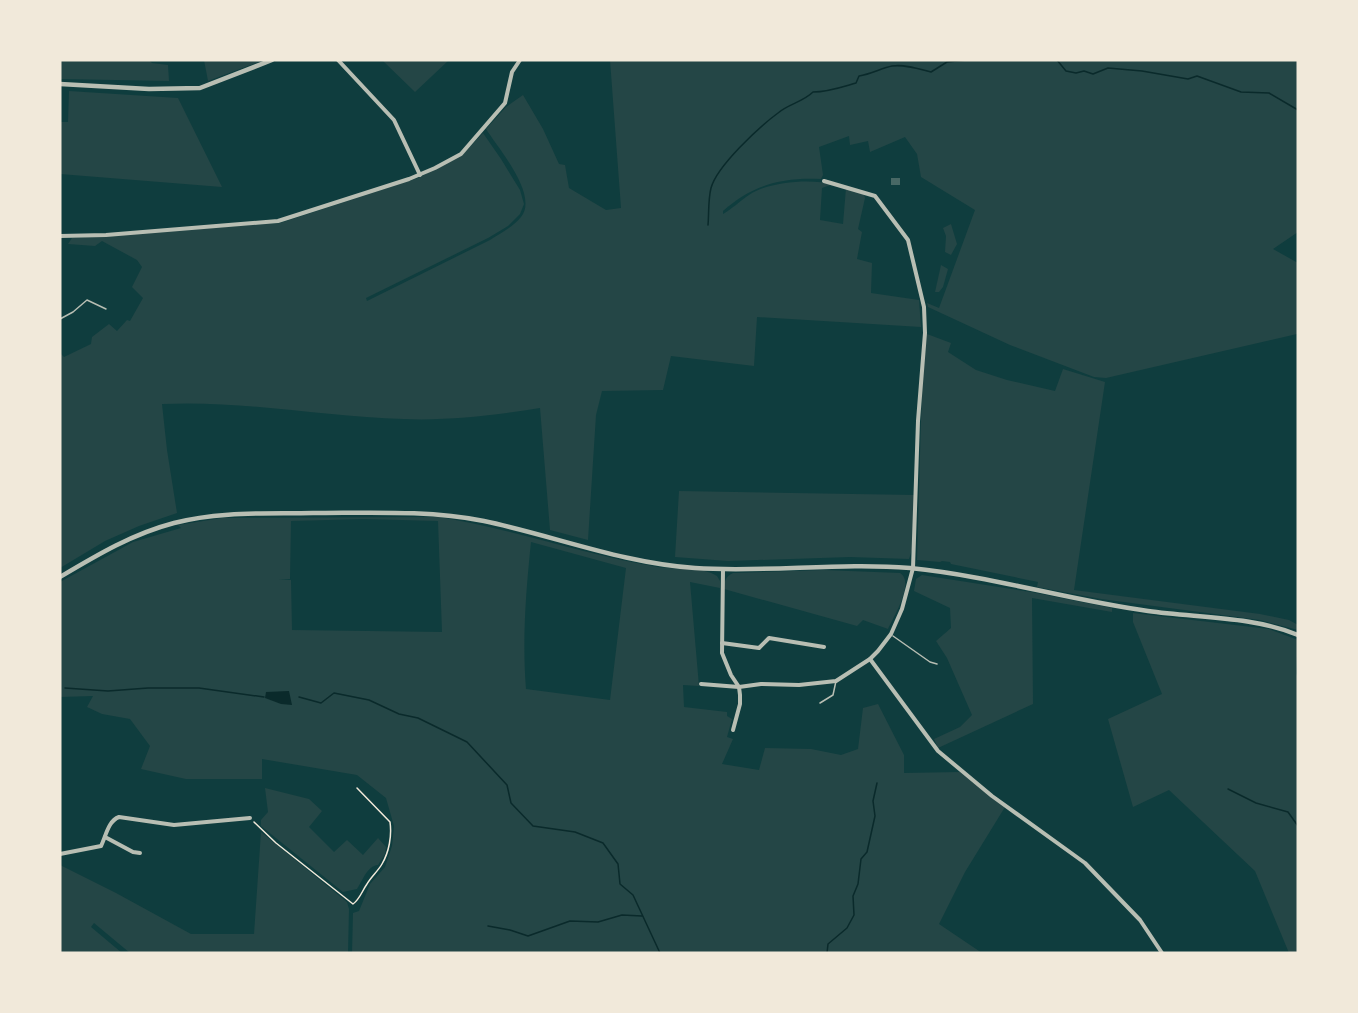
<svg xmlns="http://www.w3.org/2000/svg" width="1358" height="1013" font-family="'Varela Round',sans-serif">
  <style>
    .green { fill: #244646; fill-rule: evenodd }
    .water { fill: #0a2a2b }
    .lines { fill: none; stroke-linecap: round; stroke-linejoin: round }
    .stream { stroke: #0a2a2b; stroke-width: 1.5 }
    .building { fill: #486865 }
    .path { stroke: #f1e9da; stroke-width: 1.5 }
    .service { stroke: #b8beb3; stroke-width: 1.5 }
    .minor { stroke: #b8beb3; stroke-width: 4 }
    .tertiary { stroke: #b8beb3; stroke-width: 4.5 }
  </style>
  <rect width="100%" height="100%" fill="#0f3d3e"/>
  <!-- green -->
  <g class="green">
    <polygon points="60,60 149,60 152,63 168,65 169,81 60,79"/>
    <polygon points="204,60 264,60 208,81"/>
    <polygon points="382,60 449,60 415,92"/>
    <path d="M610,60H1298V232L1273,249L1298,263V337L1297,334L1106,378L1094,377L1010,345L928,307L927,303L939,308L975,210L921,177L917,154L905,137L870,152L868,141L850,145L849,136L819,147L823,175L821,179C782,177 752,185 723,211V214C732,209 740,201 749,195C770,181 810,179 833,184L822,188L820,220L843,224L846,188L864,194L865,198L858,229L862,232L857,259L872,263L871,293L919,300L921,327L757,317L754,366L671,356L663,390L602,391L596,415L588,540L550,530L540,408C497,415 447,421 404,419C323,417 243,400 162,404L167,450L177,513L139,526L105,541L60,568V353L64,357L91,344L92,337L109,324L117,331L127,320L130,321L143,298L132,287L142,267L137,260L102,241L95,246L68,244L72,238L280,223L418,178L462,155L483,133L501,159L520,190L524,204L520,214L508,226L488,238L366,298L367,301L490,240C501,233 513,227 521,217C539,195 498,148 486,129L506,107L523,95L543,129L559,164L565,165L569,188L606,210L621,208Z"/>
    <polygon points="69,91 178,98 222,187 60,174 60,122 68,122"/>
    <polygon points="951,224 957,244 951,255 945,252 946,236 943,228"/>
    <polygon points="941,265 948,269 943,287 939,292 935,292"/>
    <polygon points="927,334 951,343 948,352 976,370 1007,380 1055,391 1063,369 1105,382 1074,590 1260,614 1289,620 1298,625 1298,630 1260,620 1101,599 1037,587 1038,582 951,564 950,562 942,561 940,562 917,560 922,386"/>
    <polygon points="679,491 915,495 912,550 909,559 850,557 728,561 675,557"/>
    <path d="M439,517C513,529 584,555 658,567C677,570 701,566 717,576L720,581V588L690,582L699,686L683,685L684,707L727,712V716L732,719L727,737L733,739L722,764L759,770L765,748L811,749L841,755L858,749L863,708L878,704L904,755V773L960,772L1005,807L965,872L939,924L982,953H352L353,913L359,911L370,884L385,867L392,846L394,826L386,798L357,775L262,759V779H186L141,769L150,746L130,719L102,714L87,707L93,696L60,697V582L133,542L181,528L178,525L222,518ZM364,519L438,521L442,632L292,630L291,580H279L290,579L291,521ZM531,542L626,568L610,700L526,689C522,640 526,590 531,542Z"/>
    <path d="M824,570L900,573C915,582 894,616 888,629L863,620L857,626L724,589C724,581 726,576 733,573Z"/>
    <polygon points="922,575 1031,592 1112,608 1112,612 1032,598 1033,704 938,748 934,739 960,727 972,715 947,658 936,641 951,628 950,608 914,591 916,579"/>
    <polygon points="1133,613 1269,629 1298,640 1296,673 1298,679 1298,953 1289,953 1255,871 1169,790 1133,807 1108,719 1162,694 1133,622"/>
    <path d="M265,788L309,799L322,811L309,827L334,852L347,840L363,855L378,838L386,847L385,854L378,865C367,866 363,880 357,889L343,892L261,826V820L268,812Z"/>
    <polygon points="261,832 347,902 349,909 348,953 130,953 94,923 91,927 122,953 60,953 60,865 116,893 191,934 254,934"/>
  </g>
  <!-- water -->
  <polygon class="water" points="289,691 292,705 281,704 265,698 266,692"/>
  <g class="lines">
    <!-- stream -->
    <g class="stream">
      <polyline points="973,60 1024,60"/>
      <polyline points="1057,60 1066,71 1076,73 1084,71 1093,74 1108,68 1142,71 1188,79 1197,76 1241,92 1269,93 1298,110"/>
      <path d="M708,225C709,214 708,200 711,188C717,166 759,127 778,113C788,104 803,102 813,92C828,92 842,87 856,83L859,76C871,74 882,68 892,66C905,64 919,69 931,72L947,62L967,60"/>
      <polyline points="65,688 108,691 148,688 199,688 264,697"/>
      <polyline points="299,697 321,703 334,693 369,700 399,714 418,718 467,742 507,785 511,803 533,826 575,832 603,843 618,864 620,884 633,895 660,953"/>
      <polyline points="1228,789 1256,803 1288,812 1298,826"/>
      <polyline points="488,926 510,930 528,936 570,921 598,922 622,915 642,916"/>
      <polyline points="827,953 828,944 847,928 854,915 853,896 858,884 861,859 867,852 875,816 873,801 877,783"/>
    </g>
  </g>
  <!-- building -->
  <rect class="building" x="891" y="178" width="9" height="7"/>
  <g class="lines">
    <!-- path -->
    <path class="path" d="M254,822L276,843L353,904C360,899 362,891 367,884C371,877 378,871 382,864C389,852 392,836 390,822L357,788"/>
    <!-- service -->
    <g class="service">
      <polyline points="60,319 73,312 87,300 106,309"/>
      <polyline points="893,636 930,662 937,664"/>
      <polyline points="820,703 833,695 836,681"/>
    </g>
    <!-- minor -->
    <g class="minor">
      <polyline points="338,60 394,120 420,175"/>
      <polyline points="60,236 106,235 278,221 409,179 435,168 461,154 505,103 512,72 520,60"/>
      <polyline points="723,570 722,653 731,675 739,687 740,695 740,704 733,730"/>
      <polyline points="722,643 759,648 769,638 824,647"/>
      <polyline points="870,659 938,751 992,796 1085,863 1140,920 1162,953"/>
      <polyline points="701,684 739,687 761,684 799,685 836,681 870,659 878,651 891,634 902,609 913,568 918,421 925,333 924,307 908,240 875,196 824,181"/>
      <polyline points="105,837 133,852 140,853"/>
      <path d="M60,854L101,846C106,836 108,821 119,817L174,825L250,818"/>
    </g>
    <!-- tertiary -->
    <g class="tertiary">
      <polyline points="60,84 149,89 200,88 272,60"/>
      <path d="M60,577C97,555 132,534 174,523C219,511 267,514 313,513C370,513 428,510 484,521C555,536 622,563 695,568C766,573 839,562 910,568C991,576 1068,600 1148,611C1197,618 1252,616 1298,635"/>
    </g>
  </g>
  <!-- border -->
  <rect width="1358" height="1013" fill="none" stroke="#f1e9da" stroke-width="123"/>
</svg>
